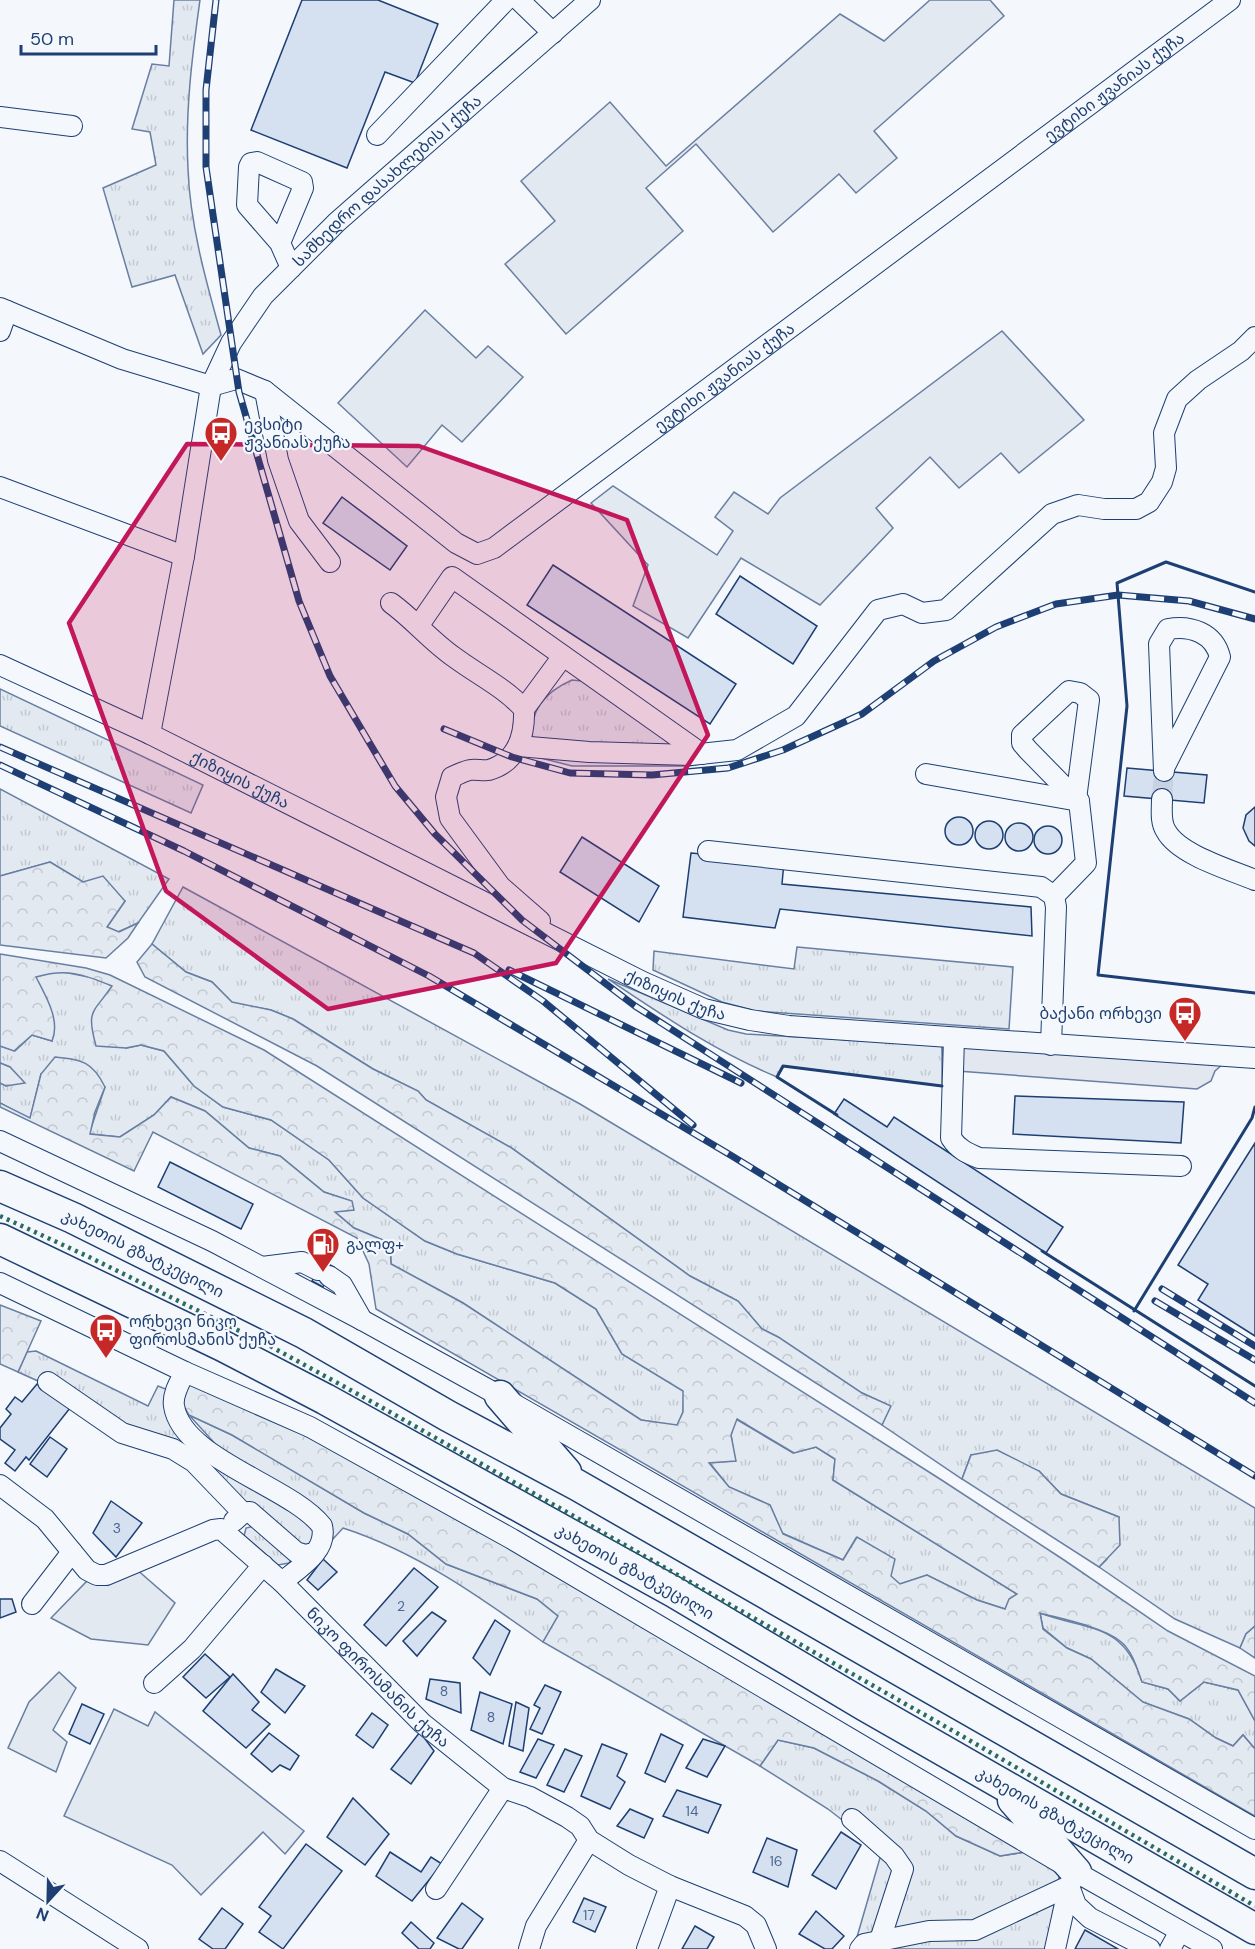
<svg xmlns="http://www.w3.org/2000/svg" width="1255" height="1949" font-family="'DM Sans','Noto Sans Georgian',sans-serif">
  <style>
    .grass { fill: url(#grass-tufts); stroke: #687fa3; stroke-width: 1.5 }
    .forest { fill: url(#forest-crowns); stroke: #687fa3; stroke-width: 1.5; fill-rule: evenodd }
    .garden { fill: #e3e9f0; stroke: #687fa3; stroke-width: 1.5 }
    .parking { fill: #e3e8f0; stroke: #687fa3; stroke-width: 1.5 }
    .building { fill: #d5e0f0; stroke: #1d3f73; stroke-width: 1.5 }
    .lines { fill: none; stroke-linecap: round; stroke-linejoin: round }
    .minor-tunnel { stroke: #c9d2e0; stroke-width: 20; stroke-dasharray: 20 10; stroke-linecap: butt }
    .minor-casing { stroke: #1d3f73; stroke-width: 22 }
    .highway-casing { stroke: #1d3f73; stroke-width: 33 }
    .minor { stroke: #f4f7fb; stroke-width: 20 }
    .highway { stroke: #f4f7fb; stroke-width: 30 }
    .rail-casing { stroke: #1d3f73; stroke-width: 7 }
    .rail { stroke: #f4f7fb; stroke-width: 4.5; stroke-dasharray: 14; stroke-linecap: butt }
    .hedge { stroke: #2c6c60; stroke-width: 4.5; stroke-dasharray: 3 4.5; stroke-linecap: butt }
    .wall { stroke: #1d3f73; stroke-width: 3 }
    .marked { fill: #c2185b; fill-opacity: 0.2; stroke: #c2185b; stroke-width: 4.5; stroke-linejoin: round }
    .labels { text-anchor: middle; stroke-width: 4.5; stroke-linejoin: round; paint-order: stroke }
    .number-label { font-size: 14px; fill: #4b6792 }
    .street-label { font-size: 16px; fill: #1d3f73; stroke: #f4f7fb }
    .poi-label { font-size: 16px; fill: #1d3f73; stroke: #f4f7fb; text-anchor: start }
  </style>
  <defs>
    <pattern id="grass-tufts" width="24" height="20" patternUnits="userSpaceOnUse" patternTransform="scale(1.5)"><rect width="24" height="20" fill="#e3e9f0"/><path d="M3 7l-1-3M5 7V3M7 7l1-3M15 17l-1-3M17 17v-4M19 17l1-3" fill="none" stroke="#c2c9d1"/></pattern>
    <pattern id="forest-crowns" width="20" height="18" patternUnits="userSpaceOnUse" patternTransform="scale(1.5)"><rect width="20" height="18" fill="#e3e9f0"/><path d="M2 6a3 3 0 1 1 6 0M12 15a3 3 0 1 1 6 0" fill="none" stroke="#c2c9d1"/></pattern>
  </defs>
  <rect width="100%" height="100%" fill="#f4f7fb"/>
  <!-- grass -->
  <g class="grass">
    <path d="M174,0H200C192,57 185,112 188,169C190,225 206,281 221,335L203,354L175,275L132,287L103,188L156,165L150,132L132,129L152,64L169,66Z"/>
    <path d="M572,680L582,681L679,749L532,739C529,709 547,691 572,680Z"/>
    <polygon points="0,689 203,785 191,813 0,726"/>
    <polygon points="529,755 740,757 689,766 572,766"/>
    <polygon points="0,789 169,879 138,923 118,932 107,927 125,901 83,882 50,862 0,876"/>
    <polygon points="183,887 580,1104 1255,1508 1255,1626 1246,1634 1240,1648 1175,1619 1099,1567 1107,1559 1119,1517 1061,1494 1039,1471 971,1455 962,1479 882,1425 890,1406 862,1393 778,1337 762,1329 738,1301 690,1276 510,1147 426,1100 418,1091 373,1069 293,1019 271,1010 232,1003 212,982 186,972 152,944"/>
    <polygon points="797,947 1013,967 1009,1029 756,1011 722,1002 653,970 654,951 794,969"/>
    <polygon points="58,971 94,978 113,986 126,1048 141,1045 164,1051 194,1086 223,1107 271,1120 329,1160 363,1198 425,1241 457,1254 555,1283 596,1309 622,1354 684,1391 683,1412 677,1426 641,1420 463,1303 391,1264 390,1243 354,1228 334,1211 353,1210 351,1201 324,1192 280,1156 249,1148 205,1111 171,1097 154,1115 120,1137 89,1134 105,1087 41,1074 30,1119 0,1103 0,1083 6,1086 10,1067 0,1063 0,1046 15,1051 32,1035 52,1041 35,977"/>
    <path d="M608,979L728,1030L746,1034L942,1045V1086L784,1066L777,1077C716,1052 662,1015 608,979Z"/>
    <polygon points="36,1351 148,1406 158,1386 168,1390 176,1424 314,1527 313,1540 307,1545 299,1545 254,1511 43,1375 38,1381 18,1372 27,1352"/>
    <path d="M189,1415L232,1435L364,1513L408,1534L446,1564L537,1599L558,1616L543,1642C480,1597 417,1552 343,1528L333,1539L330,1525L219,1448Z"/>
    <polygon points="736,1419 793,1453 816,1447 835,1459 833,1480 1017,1594 1005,1609 977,1600 927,1575 900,1584 890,1577 856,1538 843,1560 782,1533 770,1505 729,1487 709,1462 735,1461 731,1435"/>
    <polygon points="254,1526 291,1559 289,1563 278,1565 244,1536 246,1528"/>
    <path d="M1040,1613C1089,1631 1124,1622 1142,1682L1168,1689L1180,1701L1204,1682L1238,1690L1255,1721V1749L1243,1735L1233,1746L1216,1738L1189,1719L1142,1702L1091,1659L1067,1648L1043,1628Z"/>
    <polygon points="778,1740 814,1748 878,1781 926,1811 956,1836 1000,1856 1025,1852 1060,1871 1047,1949 878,1949 857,1937 882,1851 828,1809 760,1766"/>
  </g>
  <!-- forest -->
  <g class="forest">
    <polygon points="50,862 83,882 103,876 125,901 107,927 119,932 138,923 128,938 106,958 0,945 0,876"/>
    <polygon points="152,944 186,972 212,982 232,1002 271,1010 293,1019 373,1069 418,1091 426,1100 510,1147 690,1276 738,1301 762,1329 778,1337 862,1393 891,1406 882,1425 317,1066 145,977 137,962"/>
    <path d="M0,954L86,968L110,975L264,1050L940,1479L1064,1560L1168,1631L1255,1676V1721L1238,1690L1204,1682L1180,1701L1168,1689L1142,1682C1137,1668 1132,1650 1120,1641C1103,1627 1062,1619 1040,1613L1043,1629L1067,1648L1091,1659L1143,1702L1189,1719L1216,1738L1233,1746L1243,1735L1255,1749V1816L376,1309L369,1264L357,1238L153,1132L134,1171L0,1107V1103L30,1118L41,1074L55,1057C82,1060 92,1061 105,1087L95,1112L90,1134L120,1137L154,1115L171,1097L205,1111L249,1148L280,1156L324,1192L352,1201L354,1210L335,1212L354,1228L390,1243L391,1264L463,1303L641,1420L677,1425L683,1412V1391L622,1354L596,1309L555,1283L457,1254L425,1241L363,1198L329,1160L271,1120L223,1107L194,1086L164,1051L141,1045L126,1048L96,1046C86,1009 93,1014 112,986C83,974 66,968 36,977C45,995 61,1020 52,1041L32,1035L14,1051L0,1046ZM737,1419L794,1453L816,1447L835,1459L833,1480L1017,1594L1009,1599L1005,1609L977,1600L927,1575L900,1584L891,1576L895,1559L857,1537L843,1560L783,1534L770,1505L729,1487L709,1463L736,1461L731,1435Z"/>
    <polygon points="0,1063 10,1067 25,1083 6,1086 0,1083"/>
    <polygon points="0,1305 41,1321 18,1372 0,1364"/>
    <polygon points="190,1377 332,1449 505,1544 1025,1852 1000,1856 956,1836 926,1811 878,1781 814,1748 778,1740 760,1766 543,1642 558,1616 537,1599 446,1564 408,1534 364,1513 232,1435 189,1415 181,1402"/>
    <polygon points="997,1450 1039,1471 1061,1494 1119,1517 1120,1545 1099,1567 962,1479 971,1455"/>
    <polygon points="1255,1626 1255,1658 1240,1648 1246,1634"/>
  </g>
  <!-- garden -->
  <g class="garden">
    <polygon points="930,0 990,0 1004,16 874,131 897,158 856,193 839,174 773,232 696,144 646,188 683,231 566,334 505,264 555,221 521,181 610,102 666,166 840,14 884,41"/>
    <polygon points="425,310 476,358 488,346 523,377 462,442 442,425 407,467 338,403"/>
    <polygon points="1002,331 1084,420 1019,473 1001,453 959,488 930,457 876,508 893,528 820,605 741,558 688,638 633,606 648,565 591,503 613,486 717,555 733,531 715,517 734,492 768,514 780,498"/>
    <polygon points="135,1568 175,1603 148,1645 91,1639 51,1618 87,1581"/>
    <polygon points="59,1672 76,1688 53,1730 67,1742 56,1772 8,1748 29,1702"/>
    <polygon points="114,1709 148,1726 155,1712 304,1831 285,1854 263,1832 201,1895 172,1865 64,1816"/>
  </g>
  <!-- parking -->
  <polygon class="parking" points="942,1045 1223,1064 1215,1071 1211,1081 1197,1089 944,1070"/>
  <!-- building -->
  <g class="building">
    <polygon points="302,0 378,0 438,24 415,83 385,72 347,168 251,130"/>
    <polygon points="342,497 407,546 390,570 323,523"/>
    <polygon points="553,565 736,684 710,724 527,605"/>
    <polygon points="740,576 817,626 793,664 716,614"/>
    <polygon points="1127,768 1207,775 1204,803 1124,796"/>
    <polygon points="1255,807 1255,846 1249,841 1243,828 1246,815"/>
    <circle cx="959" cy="831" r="14"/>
    <circle cx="989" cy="835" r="14"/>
    <circle cx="1019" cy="837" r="14"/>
    <circle cx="1048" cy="840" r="14"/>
    <polygon points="582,837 659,886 639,922 560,872"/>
    <polygon points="691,853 784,862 782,884 1031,907 1032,936 780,909 775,928 683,917"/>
    <polygon points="1015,1096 1184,1102 1181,1143 1013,1134"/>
    <polygon points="844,1099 887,1127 894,1117 1063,1227 1046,1253 834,1114"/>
    <polygon points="1255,1143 1255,1336 1198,1300 1208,1284 1178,1265"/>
    <polygon points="170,1162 253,1204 241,1229 158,1187"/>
    <polygon points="323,1261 334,1267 323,1287 312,1281"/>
    <polygon points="37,1384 56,1398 74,1403 29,1460 26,1457 15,1471 5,1463 15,1450 0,1439 0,1428 11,1414 6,1409 15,1397 22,1402"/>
    <polygon points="50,1437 67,1449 47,1477 30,1464"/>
    <polygon points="111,1501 142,1523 116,1557 93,1533"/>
    <polygon points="323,1559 337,1572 318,1590 307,1580"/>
    <polygon points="414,1568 438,1587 386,1646 364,1625"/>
    <polygon points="0,1599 12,1599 16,1612 0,1618"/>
    <polygon points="432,1612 446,1621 417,1656 403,1641"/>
    <polygon points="495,1620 510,1631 490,1675 473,1658"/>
    <polygon points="205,1654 230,1677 206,1698 183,1677"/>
    <polygon points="276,1669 305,1686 285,1713 261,1692"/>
    <polygon points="233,1674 259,1702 252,1710 270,1724 246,1748 203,1711"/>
    <polygon points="430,1679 460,1683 461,1713 426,1699"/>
    <polygon points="545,1685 561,1692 542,1734 530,1729 540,1708 534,1705"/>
    <polygon points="480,1692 512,1704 503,1744 471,1730"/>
    <polygon points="516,1702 529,1708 523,1751 509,1746"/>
    <polygon points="82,1704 104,1714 90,1744 69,1734"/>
    <polygon points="372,1713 388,1725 373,1748 356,1735"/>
    <polygon points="420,1732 434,1751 411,1784 391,1769"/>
    <polygon points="269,1733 299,1756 290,1770 280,1765 272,1772 251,1754"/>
    <polygon points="661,1734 683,1745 665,1782 645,1773"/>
    <polygon points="538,1739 554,1745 536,1778 520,1772"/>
    <polygon points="703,1739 725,1746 707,1777 686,1768"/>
    <polygon points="602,1744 627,1754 617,1776 625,1782 610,1809 581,1796"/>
    <polygon points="565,1749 582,1756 564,1792 547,1785"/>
    <polygon points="677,1790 721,1805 708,1833 663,1816"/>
    <polygon points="353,1798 389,1834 365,1865 327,1837"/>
    <polygon points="630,1809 653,1819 644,1838 617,1826"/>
    <polygon points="841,1832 861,1845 836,1889 812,1875"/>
    <polygon points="767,1838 797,1850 788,1887 753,1872"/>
    <polygon points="306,1844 342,1871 283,1949 259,1932 271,1916 259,1907"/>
    <polygon points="390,1852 421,1872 431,1857 442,1864 412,1901 376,1876"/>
    <polygon points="584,1898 606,1907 595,1932 573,1922"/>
    <polygon points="462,1903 483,1919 462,1949 459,1949 437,1938"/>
    <polygon points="222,1908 243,1924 225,1949 213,1949 199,1939"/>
    <polygon points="816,1911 844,1936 832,1949 825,1949 799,1934"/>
    <polygon points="411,1922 434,1943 430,1949 419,1949 402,1933"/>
    <polygon points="695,1926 714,1937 707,1949 682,1949"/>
    <polygon points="1085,1930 1118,1949 1075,1949"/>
  </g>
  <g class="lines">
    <!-- minor-tunnel -->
    <polyline class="minor-tunnel" points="1162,799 1164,771"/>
    <defs>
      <g id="minor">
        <polyline points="519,0 553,33"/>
        <polyline points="0,117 72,126"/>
        <polyline points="377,135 506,0"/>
        <polyline points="280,243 247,205 249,167 251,163 257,162 302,182 303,188 280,243 291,268"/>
        <polyline points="0,308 122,359 211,386"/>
        <polyline points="0,331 7,311"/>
        <path id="s1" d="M211,386L236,379L265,391L456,543L477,554L494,548L1230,0"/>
        <polyline points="265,391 278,460 299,521 330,562"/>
        <polyline points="0,487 184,556"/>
        <path d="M391,603C413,619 431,641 454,657C478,675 504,687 524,709C525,736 517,762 489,770C483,771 476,769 470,770C464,771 457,775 452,777L446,797L450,818L500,886L540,921"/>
        <polyline points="419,625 452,577 702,754"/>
        <path id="s2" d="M0,665L150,734L643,982L704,1009L750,1020L789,1026L1255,1058"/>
        <polyline points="524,709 563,656"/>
        <path id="s3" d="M150,734L184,556L211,386L231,343L263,296L337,222L590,0"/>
        <polyline points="518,746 589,752 691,755 737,750 796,716 878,610 903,604 922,613 946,610 1052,514 1078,505 1104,509 1136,509 1149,502 1162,482 1166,468 1164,433 1177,399 1198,380 1241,351 1255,337"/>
        <path d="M1164,771L1159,644L1168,629C1191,625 1214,633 1220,657L1164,768"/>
        <polyline points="926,774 1079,801 1086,863 1054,896"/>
        <polyline points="1076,799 1089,700 1080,693 1069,691 1022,735 1022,743 1028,750 1076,799 1079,801"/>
        <path d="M1162,799C1162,810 1160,822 1166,831C1179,855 1231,870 1255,880"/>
        <polyline points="708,851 1041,887 1054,896 1056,907 1051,1045"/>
        <path d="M954,1038L951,1138C958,1149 967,1153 979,1158L1181,1166"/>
        <polyline points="0,1141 212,1241 362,1320 500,1396 1255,1829"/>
        <polyline points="262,1267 302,1262 318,1270"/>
        <polyline points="329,1276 342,1285 362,1320"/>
        <polyline points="0,1283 185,1372 310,1427 512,1539 1076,1872 1212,1949"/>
        <path d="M185,1372C180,1382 172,1394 174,1406C182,1459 291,1486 322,1526C328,1551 299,1568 282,1582"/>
        <polyline points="48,1382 122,1433 173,1449 194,1462 243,1513"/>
        <path id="s4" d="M0,1485L45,1519L87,1570L97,1575H106L213,1530L221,1529L282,1582L422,1723L503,1788L530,1797L567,1817L580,1826L589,1840L629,1865L670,1886L745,1916L756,1925L766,1949"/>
        <polyline points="234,1521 243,1513 250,1512 296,1552 305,1555 314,1553"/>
        <polyline points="32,1604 72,1552"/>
        <polyline points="154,1683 192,1649 263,1565"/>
        <polyline points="852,1819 894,1856 903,1869 880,1940"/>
        <polyline points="0,1861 138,1949"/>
        <polyline points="1069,1886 1076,1905 1090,1918 1150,1949"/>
        <polyline points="436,1889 503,1788"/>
        <polyline points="529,1949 536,1926 589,1840"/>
        <polyline points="647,1949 670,1886"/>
        <polyline points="860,1949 864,1944 929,1931 975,1930 1069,1886 1076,1872"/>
        <polyline points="1055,1949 1069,1886"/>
        <polyline points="1170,1949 1180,1931"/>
      </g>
      <g id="highway">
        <path id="s5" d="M0,1186L73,1218L304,1333L448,1416L577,1485L1255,1874"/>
        <path id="s6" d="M0,1239L223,1346L325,1399L674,1592L864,1705L1255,1929"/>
        <polyline points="500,1396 566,1472"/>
        <polyline points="1013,1800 1076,1872"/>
      </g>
    </defs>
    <!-- minor casing -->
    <use href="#minor" class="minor-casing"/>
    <!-- highway casing -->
    <use href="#highway" class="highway-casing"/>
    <!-- minor -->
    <use href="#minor" class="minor"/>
    <!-- highway -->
    <use href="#highway" class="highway"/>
    <defs>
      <g id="rail">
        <polyline points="216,0 206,90 206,167 239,392 299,601 330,676 395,786 435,834 522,920 635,1006 1255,1403"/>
        <polyline points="444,729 512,757 570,773 652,775 728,768 783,750 862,714 934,661 996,627 1056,604 1118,595 1189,601 1255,619"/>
        <polyline points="0,747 474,953 543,1001 693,1125"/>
        <polyline points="0,765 184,851 429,976 732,1156 1255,1476"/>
        <polyline points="509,970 741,1083"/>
        <polyline points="1162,1289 1255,1346"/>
        <polyline points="1155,1301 1255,1360"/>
      </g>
    </defs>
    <!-- rail casing -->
    <use href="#rail" class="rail-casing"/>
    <!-- rail -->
    <use href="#rail" class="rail"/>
    <!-- hedge -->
    <polyline class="hedge" points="0,1216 87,1256 270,1346 374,1403 962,1736 1255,1906"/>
    <!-- wall -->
    <g class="wall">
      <polyline points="1255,592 1166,562 1117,583 1127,706 1098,975 1255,993"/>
      <polyline points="837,1115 777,1077 783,1066 942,1086"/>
      <polyline points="1042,1251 1255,1386"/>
      <polyline points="1134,1311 1252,1118 1255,1107"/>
    </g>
  </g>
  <!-- marked area -->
  <path class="marked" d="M187,444L419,446L627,520L708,735L556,963L328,1009L166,891L69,623Z"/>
  <!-- icons -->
  <defs>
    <symbol id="bus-pin" viewBox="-11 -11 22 30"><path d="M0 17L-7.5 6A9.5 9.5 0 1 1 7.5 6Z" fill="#c62828" stroke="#f4f7fb"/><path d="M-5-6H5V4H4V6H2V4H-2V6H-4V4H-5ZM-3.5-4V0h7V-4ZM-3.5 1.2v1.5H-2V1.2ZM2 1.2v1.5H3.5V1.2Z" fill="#fff"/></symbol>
    <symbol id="fuel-pin" viewBox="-11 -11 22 30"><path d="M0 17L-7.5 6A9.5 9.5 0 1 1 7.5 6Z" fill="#c62828" stroke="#f4f7fb"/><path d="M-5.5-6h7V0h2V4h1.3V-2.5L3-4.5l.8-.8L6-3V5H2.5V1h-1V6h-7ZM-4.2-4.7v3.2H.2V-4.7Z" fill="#fff"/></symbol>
  </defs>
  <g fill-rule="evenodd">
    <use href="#bus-pin" x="202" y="414" width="38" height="52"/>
    <use href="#bus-pin" x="1166" y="994" width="38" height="52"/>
    <use href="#fuel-pin" x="304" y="1225" width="38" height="52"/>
    <use href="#bus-pin" x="87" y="1311" width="38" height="52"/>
  </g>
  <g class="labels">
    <!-- number labels -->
    <g class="number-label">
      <text x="117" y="1533">3</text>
      <text x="401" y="1611">2</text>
      <text x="444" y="1696">8</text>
      <text x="491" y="1722">8</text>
      <text x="692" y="1816">14</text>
      <text x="776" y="1866">16</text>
      <text x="589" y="1920">17</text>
    </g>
    <!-- street labels -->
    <g class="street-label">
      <text dy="6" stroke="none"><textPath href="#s1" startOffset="1116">ევტიხი ჟვანიას ქუჩა</textPath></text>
      <text dy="6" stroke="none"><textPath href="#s3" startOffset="627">სამხედრო დასახლების I ქუჩა</textPath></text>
      <text dy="6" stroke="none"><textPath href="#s1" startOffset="630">ევტიხი ჟვანიას ქუჩა</textPath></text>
      <text dy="6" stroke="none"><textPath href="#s2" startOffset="266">ქიზიყის ქუჩა</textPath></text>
      <text dy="6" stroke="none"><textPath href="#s2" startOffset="752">ქიზიყის ქუჩა</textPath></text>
      <text dy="6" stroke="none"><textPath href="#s5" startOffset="158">კახეთის გზატკეცილი</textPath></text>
      <text dy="6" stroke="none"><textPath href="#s6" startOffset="717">კახეთის გზატკეცილი</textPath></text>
      <text dy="6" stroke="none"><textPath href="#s4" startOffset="483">ნიკო ფიროსმანის ქუჩა</textPath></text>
      <text dy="6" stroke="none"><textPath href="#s6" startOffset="1203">კახეთის გზატკეცილი</textPath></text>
    </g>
    <!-- poi labels -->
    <g class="poi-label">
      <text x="244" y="430">ევსიტი<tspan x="244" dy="18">ჟვანიას ქუჩა</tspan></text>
      <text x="1162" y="1019" text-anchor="end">ბაქანი ორხევი</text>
      <text x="346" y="1250">გალფ+</text>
      <text x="129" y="1327">ორხევი ნიკო<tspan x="129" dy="18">ფიროსმანის ქუჩა</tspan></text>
    </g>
  </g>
  <!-- north arrow -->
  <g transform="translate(48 1901) rotate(202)" stroke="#f4f7fb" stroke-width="4.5" paint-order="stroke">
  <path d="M0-4.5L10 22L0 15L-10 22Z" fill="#1d3f73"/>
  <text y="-9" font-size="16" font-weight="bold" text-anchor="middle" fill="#1d3f73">N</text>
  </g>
  <!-- scale -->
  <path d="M21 45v9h135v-9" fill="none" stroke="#1d3f73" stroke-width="3"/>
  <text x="30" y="45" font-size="18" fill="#1d3f73" stroke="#f4f7fb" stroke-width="4.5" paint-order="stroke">50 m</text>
</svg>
